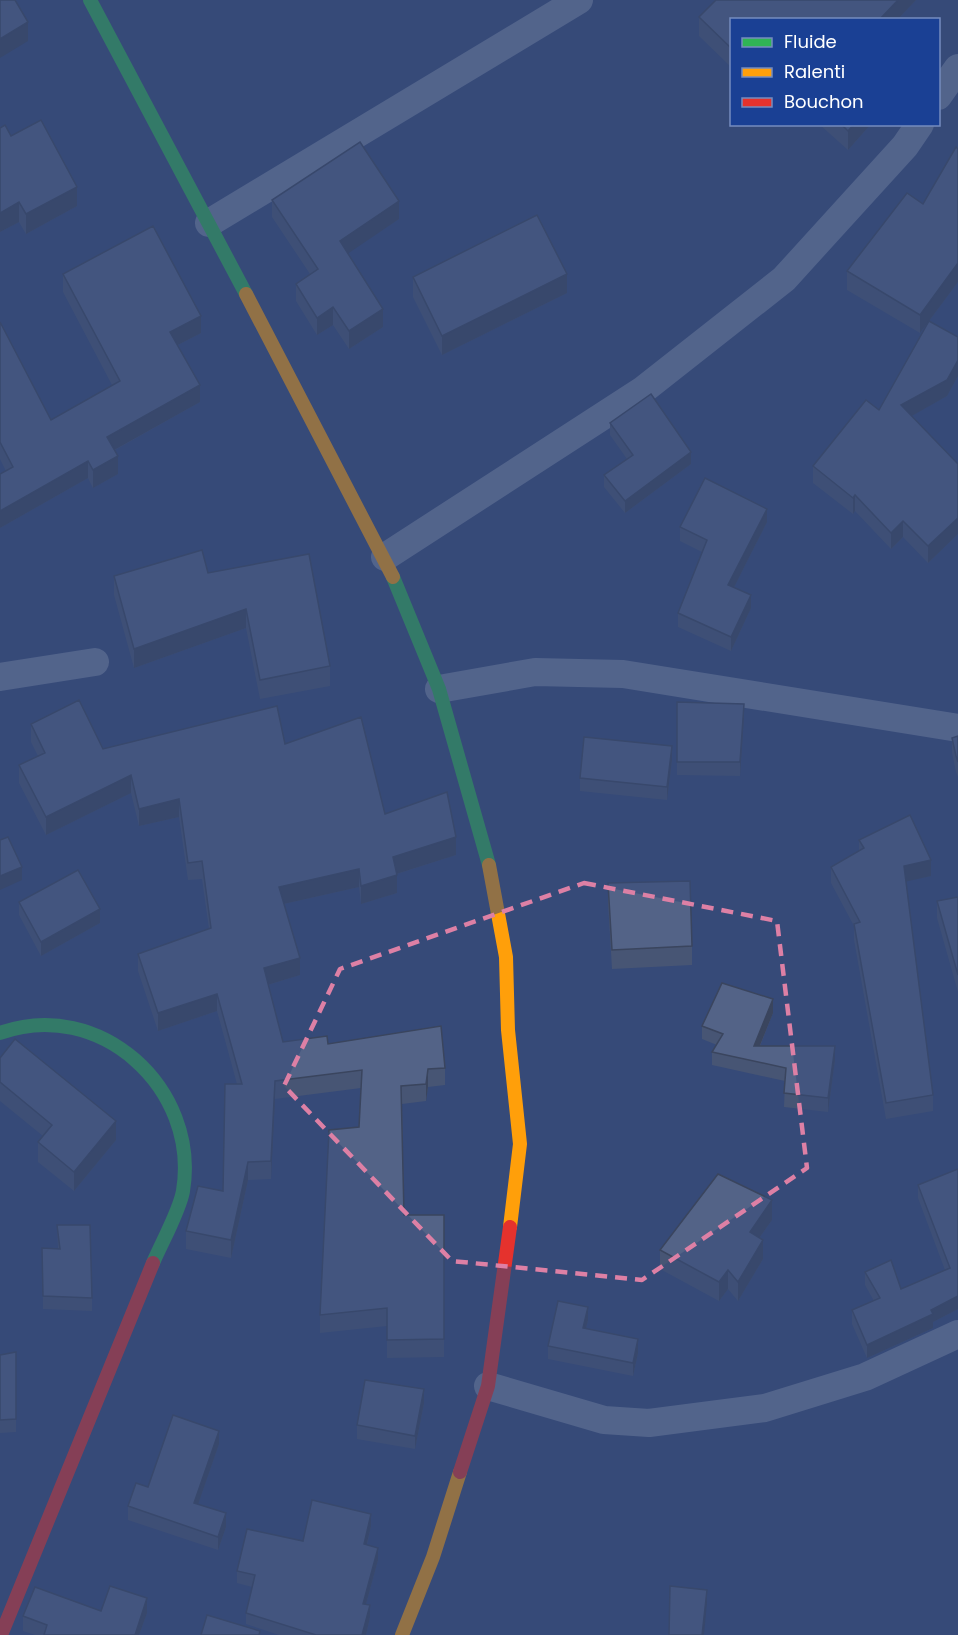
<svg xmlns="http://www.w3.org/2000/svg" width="958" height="1635" font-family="Poppins,sans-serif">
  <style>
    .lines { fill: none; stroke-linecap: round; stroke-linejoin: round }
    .street { stroke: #7483a3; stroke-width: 28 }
    .fast { stroke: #30b455; stroke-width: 14 }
    .slow { stroke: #ff9f0a; stroke-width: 14 }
    .jam { stroke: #e5322d; stroke-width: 14 }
    .wall { fill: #475574 }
    .shaded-wall { fill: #3a455e }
    .building { fill: #536387; stroke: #3a455e; stroke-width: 1.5 }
    .marked { fill: none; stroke: #dd80a5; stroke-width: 4.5; stroke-dasharray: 12 8; stroke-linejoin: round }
  </style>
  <rect width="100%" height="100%" fill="#364a78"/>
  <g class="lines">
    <!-- street -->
    <g class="street">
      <polyline points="938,96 958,68"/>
      <polyline points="209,223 579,0"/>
      <polyline points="385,557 643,390 784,279 905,146 920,124"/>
      <polyline points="0,677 95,662"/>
      <polyline points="439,689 535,672 623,674 958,728"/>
      <polyline points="488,1386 604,1420 649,1423 765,1408 865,1377 958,1334"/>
    </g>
    <!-- fast -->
    <g class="fast">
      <polyline points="90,0 246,294"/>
      <polyline points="393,577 439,689 489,865"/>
      <path d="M0,1033C99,997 200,1088 183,1191C180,1210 161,1244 153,1263"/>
    </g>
    <!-- slow -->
    <g class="slow">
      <polyline points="246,294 393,577"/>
      <polyline points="489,865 506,957 508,1030 520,1144 510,1227"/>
      <polyline points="402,1635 433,1557 460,1472"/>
    </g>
    <!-- jam -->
    <g class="jam">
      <polyline points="460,1472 488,1386 510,1227"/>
      <polyline points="1,1635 153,1263"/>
    </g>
  </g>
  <!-- wall -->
  <g class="wall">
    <polygon points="716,0 916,0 897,20 732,20 732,68 699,36 699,17"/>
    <polygon points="819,124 871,124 848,150"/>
    <polygon points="0,128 11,136 77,206 26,234 19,222 0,232"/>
    <polygon points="958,149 958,282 920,333 847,290 847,271 923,204"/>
    <polygon points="272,200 399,219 347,253 383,327 349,349 333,325 317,335 296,301 296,284 310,274 272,217"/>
    <polygon points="63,274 201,333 178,345 200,402 115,450 118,474 93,488 88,478 0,528 0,474 6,471 0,459 0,322 51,420 112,385 63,292"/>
    <polygon points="413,277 567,293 442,355 413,297"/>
    <polygon points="958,337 958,376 947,396 911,416 958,464 958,534 928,563 903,537 891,549 855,511 853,514 813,483 813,466 879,410"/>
    <polygon points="610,423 691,464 625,513 604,487 604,475 627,459 610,435"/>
    <polygon points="767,522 734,587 751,608 731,651 678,627 678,613 702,552 680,541 680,527"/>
    <polygon points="208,573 330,666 330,686 260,699 246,628 134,668 114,595 114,576"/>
    <polygon points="677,702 744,717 740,776 677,775"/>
    <polygon points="31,724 103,749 285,744 385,814 456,855 397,874 397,893 361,904 359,887 284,904 300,975 268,985 283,1042 328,1044 445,1068 445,1085 428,1087 426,1101 402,1104 404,1215 444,1215 444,1357 387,1358 387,1326 320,1333 320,1315 359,1127 361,1088 275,1099 271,1179 248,1180 231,1258 186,1249 186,1231 223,1191 237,1084 217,1011 158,1031 138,971 138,954 209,929 202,879 188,880 179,817 139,826 131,793 46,835 19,783 19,765 38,756 31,742"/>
    <polygon points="958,736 958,777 956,772 952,753 952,738"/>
    <polygon points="672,760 667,800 580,791 580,778"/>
    <polygon points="859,840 931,876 906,881 933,1095 933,1111 886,1119 854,940 854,926 831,883 831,867 859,851"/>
    <polygon points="608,883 692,946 692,965 612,969 608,902"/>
    <polygon points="958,897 958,992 937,918 937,901"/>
    <polygon points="19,902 100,923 41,956 19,915"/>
    <polygon points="773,1013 760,1046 835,1060 828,1112 784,1107 785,1081 712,1065 712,1052 717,1045 702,1039 702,1026"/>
    <polygon points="0,1058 116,1140 74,1191 38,1162 38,1142 43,1136 0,1101"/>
    <polygon points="958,1169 958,1309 933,1322 933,1328 867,1358 852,1324 852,1310 874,1301 865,1285 865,1272 901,1289 945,1270 918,1198 918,1185"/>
    <polygon points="772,1220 760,1237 763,1259 738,1301 728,1289 719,1301 660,1269 660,1250"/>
    <polygon points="57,1225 92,1298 92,1311 43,1309 42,1248 58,1249"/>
    <polygon points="588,1320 586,1328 638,1353 633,1376 548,1359 548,1346"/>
    <polygon points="16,1352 16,1432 0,1433 0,1355"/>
    <polygon points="424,1403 415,1449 357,1439 357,1425"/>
    <polygon points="219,1444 198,1504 226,1527 218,1550 128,1520 128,1506 148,1487"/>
    <polygon points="371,1526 367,1545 378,1560 366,1604 370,1617 366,1635 279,1635 246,1624 246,1613 252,1587 237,1583 237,1571 303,1541"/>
    <polygon points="101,1611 147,1613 139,1635 35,1635 23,1631 23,1616"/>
  </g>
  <!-- shaded-wall -->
  <g class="shaded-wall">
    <polygon points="898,0 916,0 897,20 879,20"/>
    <polygon points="28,22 28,41 0,58 0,39"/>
    <polygon points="854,124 871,124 848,150 848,131"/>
    <polygon points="77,187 77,206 26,234 26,214"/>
    <polygon points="399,201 399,219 340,259 340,241"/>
    <polygon points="19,202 19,222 0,232 0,213"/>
    <polygon points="958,263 958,282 920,333 920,315"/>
    <polygon points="567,274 567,293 442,355 442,336"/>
    <polygon points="333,307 333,325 317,335 317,318"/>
    <polygon points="383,309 383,327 349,349 349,331"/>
    <polygon points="201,316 201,333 170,349 170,332"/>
    <polygon points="958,360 958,376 947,396 901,422 901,405"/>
    <polygon points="200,385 200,402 107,454 107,437"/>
    <polygon points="691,452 691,464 625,513 625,501"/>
    <polygon points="118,456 118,474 93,488 93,470"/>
    <polygon points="88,461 88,478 0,528 0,511"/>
    <polygon points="855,495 855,511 853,514 853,498"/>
    <polygon points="767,509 767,522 728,599 728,585"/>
    <polygon points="958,518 958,534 928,563 928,546"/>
    <polygon points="903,521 903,537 891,549 891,533"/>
    <polygon points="751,595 751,608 731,651 731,637"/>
    <polygon points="246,609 246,628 134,668 134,649"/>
    <polygon points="744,704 744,717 740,776 740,762"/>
    <polygon points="672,746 672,760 667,800 667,787"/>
    <polygon points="131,775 131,793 46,835 46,817"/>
    <polygon points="179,799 179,817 139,826 139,809"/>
    <polygon points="456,837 456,855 393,875 393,857"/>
    <polygon points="931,860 931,876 904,882 904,866"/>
    <polygon points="22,867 22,880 0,890 0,876"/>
    <polygon points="359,869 359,887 279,905 279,887"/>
    <polygon points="397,875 397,893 361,904 361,886"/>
    <polygon points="100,909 100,923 41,956 41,942"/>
    <polygon points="300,958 300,975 264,986 264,968"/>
    <polygon points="217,994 217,1011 158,1031 158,1013"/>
    <polygon points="773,999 773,1013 754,1060 754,1046"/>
    <polygon points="835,1046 835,1060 828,1112 828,1098"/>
    <polygon points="428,1069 428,1087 426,1101 426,1084"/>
    <polygon points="275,1081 275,1099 271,1179 271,1161"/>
    <polygon points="116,1121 116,1140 74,1191 74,1172"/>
    <polygon points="248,1162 248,1180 231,1258 231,1240"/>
    <polygon points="772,1200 772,1220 750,1251 750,1232"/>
    <polygon points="763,1240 763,1259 738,1301 738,1282"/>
    <polygon points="728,1270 728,1289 719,1301 719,1282"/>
    <polygon points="958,1296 958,1309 933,1322 933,1328 867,1358 867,1345"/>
    <polygon points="588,1307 588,1320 583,1341 583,1328"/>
    <polygon points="638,1339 638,1353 633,1376 633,1363"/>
    <polygon points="424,1389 424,1403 415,1449 415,1436"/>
    <polygon points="219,1431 219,1444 194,1516 194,1503"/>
    <polygon points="226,1513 226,1527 218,1550 218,1537"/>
    <polygon points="371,1514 371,1526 364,1556 364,1544"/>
    <polygon points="378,1548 378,1560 363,1615 363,1604"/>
    <polygon points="707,1590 707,1603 704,1635 702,1635"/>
    <polygon points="147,1598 147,1613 139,1635 135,1635"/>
    <polygon points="370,1605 370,1617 366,1635 362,1635"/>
  </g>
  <!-- building -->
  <g class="building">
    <polygon points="0,0 15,0 28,22 0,39"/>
    <polygon points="716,0 898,0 879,20 732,20 732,49 699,17"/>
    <polygon points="41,120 77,187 26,214 19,202 0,213 0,128 5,125 11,136"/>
    <polygon points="841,124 854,124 848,131"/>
    <polygon points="360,142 399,201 340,241 383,309 349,331 333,307 317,318 296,284 318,269 272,200"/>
    <polygon points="956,147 958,149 958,263 920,315 847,271 907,193 923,204"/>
    <polygon points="537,215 567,274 442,336 413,277"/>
    <polygon points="153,226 201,316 170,332 200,385 107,437 118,456 93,470 88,461 0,511 0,474 13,467 0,442 0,322 51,420 120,381 63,274"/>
    <polygon points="929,321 958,337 958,360 947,380 901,405 958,464 958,518 928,546 903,521 891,533 855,495 853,498 813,466 866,400 879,410"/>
    <polygon points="651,394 691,452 625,501 604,475 633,455 610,423"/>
    <polygon points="705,478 767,509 728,585 751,595 731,637 678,613 707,540 680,527"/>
    <polygon points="202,550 208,573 309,554 330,666 260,680 246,609 134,649 114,576"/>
    <polygon points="79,700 103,749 277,706 285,744 361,717 385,814 447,792 456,837 393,857 397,875 361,886 359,869 279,887 300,958 264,968 283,1042 327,1036 328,1044 441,1026 445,1068 428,1069 426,1084 401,1086 404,1215 444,1215 444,1339 387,1340 387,1308 320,1315 329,1130 359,1127 362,1070 275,1081 271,1161 248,1162 231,1240 186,1231 198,1186 223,1191 225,1084 242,1084 217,994 158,1013 138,954 211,928 202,861 188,863 179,799 139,809 131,775 46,817 19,765 45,753 31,724"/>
    <polygon points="677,702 744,704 740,762 677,762"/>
    <polygon points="958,736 958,762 956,756 952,738"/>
    <polygon points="584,737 672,746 667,787 580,778"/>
    <polygon points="910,815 931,860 904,866 933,1095 886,1103 854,924 860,922 831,867 864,848 859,840"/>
    <polygon points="8,837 22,867 0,876 0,840"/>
    <polygon points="78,870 100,909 41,942 19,902"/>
    <polygon points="690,881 692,946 612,950 608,883"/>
    <polygon points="958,897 958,975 937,901"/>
    <polygon points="722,983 773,999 754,1046 835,1046 828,1098 784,1093 786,1068 712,1052 723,1034 702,1026"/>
    <polygon points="15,1039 116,1121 74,1172 38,1142 52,1125 0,1082 0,1058"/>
    <polygon points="958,1169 958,1296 931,1310 933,1314 867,1345 852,1310 880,1298 865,1272 891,1260 901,1289 950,1268 918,1185"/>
    <polygon points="718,1174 772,1200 750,1232 763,1240 738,1282 728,1270 719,1282 660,1250"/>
    <polygon points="57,1225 90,1225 92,1298 43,1296 42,1248 60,1249"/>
    <polygon points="558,1301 588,1307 583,1328 638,1339 633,1363 548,1346"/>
    <polygon points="16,1352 16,1419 0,1420 0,1355"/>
    <polygon points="365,1380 424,1389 415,1436 357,1425"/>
    <polygon points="173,1415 219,1431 194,1503 226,1513 218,1537 128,1506 136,1483 148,1487"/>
    <polygon points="312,1500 371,1514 364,1544 378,1548 363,1604 370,1605 362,1635 316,1635 246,1613 255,1575 237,1571 247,1529 303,1541"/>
    <polygon points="110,1586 147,1598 135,1635 44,1635 47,1625 23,1616 35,1587 101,1611"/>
    <polygon points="670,1586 707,1590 702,1635 669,1635"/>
    <polygon points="207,1615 260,1631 259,1635 201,1635"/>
  </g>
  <!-- marked area -->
  <path d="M0 0H958V1635H0ZM584,883L777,921L807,1168L642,1280L452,1261L284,1086L340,969Z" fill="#364a78" fill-opacity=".55" fill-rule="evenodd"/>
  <path class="marked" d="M584,883L777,921L807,1168L642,1280L452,1261L284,1086L340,969Z"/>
  <!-- legend -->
  <rect x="730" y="18" width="210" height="108" fill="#1a4094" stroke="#768cbf" stroke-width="1.5"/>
  <rect x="742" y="38" width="30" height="9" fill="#30b455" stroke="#768cbf" stroke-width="1.5"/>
  <text x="784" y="48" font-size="18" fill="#ffffff">Fluide</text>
  <rect x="742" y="68" width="30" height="9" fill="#ff9f0a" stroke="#768cbf" stroke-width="1.5"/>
  <text x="784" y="78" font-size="18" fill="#ffffff">Ralenti</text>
  <rect x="742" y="98" width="30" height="9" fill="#e5322d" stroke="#768cbf" stroke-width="1.5"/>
  <text x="784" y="108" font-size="18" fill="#ffffff">Bouchon</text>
</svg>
